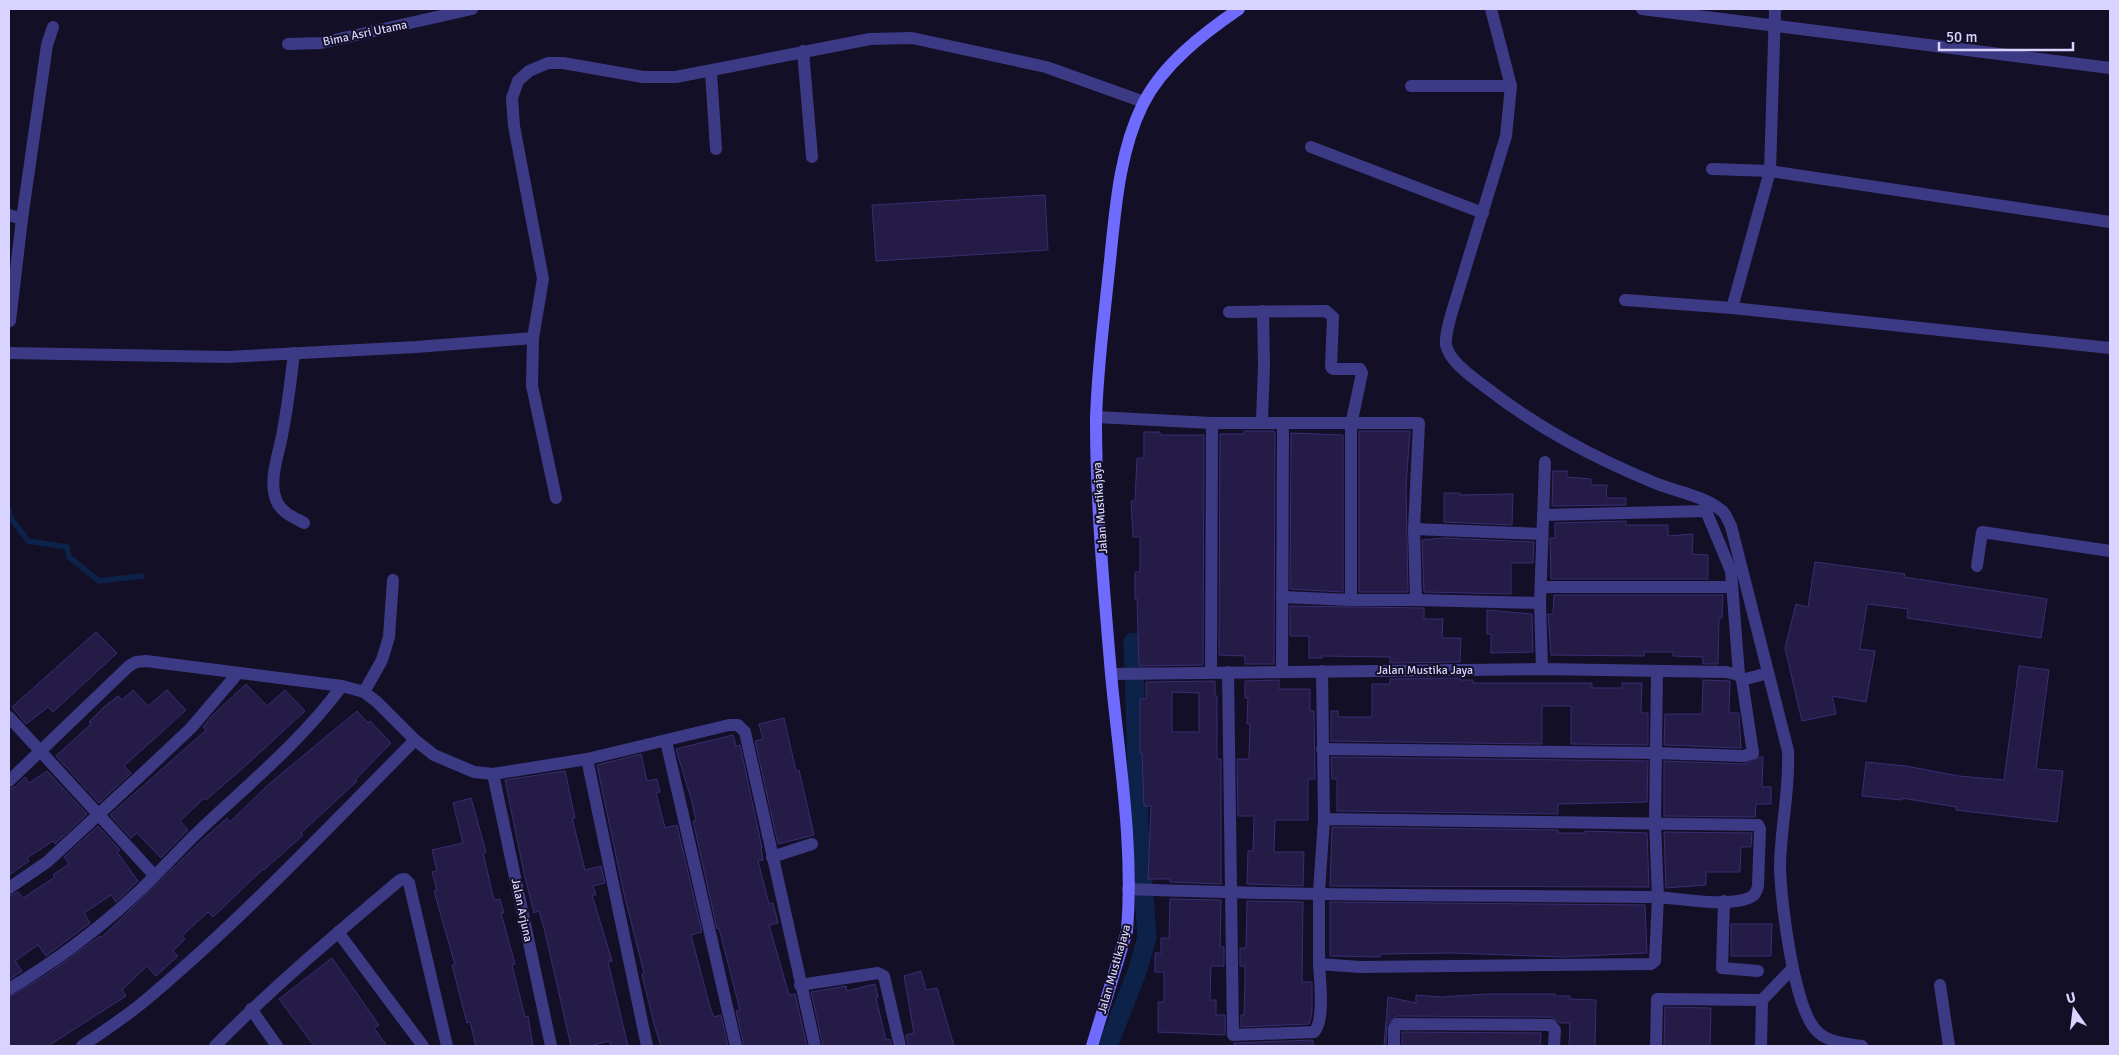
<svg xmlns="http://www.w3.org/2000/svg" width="2119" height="1055" font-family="Signika,sans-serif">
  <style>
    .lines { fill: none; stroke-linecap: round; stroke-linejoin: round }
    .stream { stroke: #0c2248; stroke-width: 5.5 }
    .canal { stroke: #0c2248; stroke-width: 19 }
    .building { fill: #241b47; stroke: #3b2d73; fill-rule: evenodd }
    .street { stroke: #3d3a85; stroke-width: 12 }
    .secondary { stroke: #6f6bff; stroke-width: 12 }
    .labels { text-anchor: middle; stroke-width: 4; stroke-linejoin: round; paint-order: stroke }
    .street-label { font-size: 12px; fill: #d9d4ff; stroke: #130f26 }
  </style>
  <rect width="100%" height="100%" fill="#130f26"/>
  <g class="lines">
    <!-- stream -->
    <polyline class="stream" points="9,510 10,517 28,541 67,547 69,557 99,581 142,576"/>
    <!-- canal -->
    <polyline class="canal" points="1108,1046 1138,969 1147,937 1139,826 1133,642"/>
  </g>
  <!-- building -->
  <g class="building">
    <polygon points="1045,195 1048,250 876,261 872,205"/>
    <polygon points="1244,431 1274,431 1275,433 1274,664 1245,664 1245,656 1219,655 1220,434 1244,434"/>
    <polygon points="1359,431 1410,431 1406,487 1408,592 1359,592"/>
    <polygon points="1144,432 1160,432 1160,435 1204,435 1203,665 1139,666 1137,599 1135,599 1135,572 1140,572 1140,537 1133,537 1131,501 1135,501 1137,458 1144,458"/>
    <polygon points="1291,433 1343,435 1343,592 1290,589"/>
    <polygon points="1553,471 1567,471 1567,477 1591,479 1591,485 1607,485 1606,498 1626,498 1626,505 1552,506"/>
    <polygon points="1444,493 1460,493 1460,495 1513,494 1512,525 1444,522"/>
    <polygon points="1626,521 1626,525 1668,525 1668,536 1693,534 1692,554 1708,555 1708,579 1551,579 1550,538 1555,538 1555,523"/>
    <polygon points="1444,538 1534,542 1533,563 1511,563 1511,594 1424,592 1422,540"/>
    <polygon points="1815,562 1905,574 1904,577 2047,599 2041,638 1907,618 1908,609 1867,604 1860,649 1875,651 1866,702 1832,696 1836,714 1802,721 1785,648 1796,604 1808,607"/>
    <polygon points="1554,595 1723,595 1722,618 1719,618 1718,664 1703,664 1703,657 1673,656 1673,652 1644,652 1644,656 1551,655 1548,614 1553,614"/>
    <polygon points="1290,606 1424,608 1424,619 1443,619 1442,638 1461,638 1460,662 1390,663 1390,657 1322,656 1322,658 1309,658 1309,636 1290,636"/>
    <polygon points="1487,610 1532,614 1533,652 1491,653 1491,634 1487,634"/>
    <polygon points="96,632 117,653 53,712 48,707 26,724 12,707"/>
    <polygon points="2019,666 2049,670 2036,769 2063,771 2057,822 1956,810 1956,807 1902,798 1902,800 1862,796 1866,762 1906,766 1959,776 2004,780"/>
    <polygon points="1460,678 1460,680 1473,680 1473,683 1592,683 1592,688 1622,688 1622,683 1642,683 1641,713 1648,713 1648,745 1571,744 1571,706 1542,706 1542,744 1331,741 1331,711 1338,711 1338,717 1372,717 1372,684 1390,684 1390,679"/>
    <polygon points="1279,680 1279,689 1310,689 1310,711 1314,711 1315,779 1308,779 1308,820 1275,820 1274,852 1304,852 1303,886 1247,884 1248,851 1253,851 1254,816 1238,816 1237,759 1249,759 1250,724 1247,724 1248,698 1245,698 1245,681"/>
    <polygon points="1703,680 1730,681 1729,713 1739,713 1741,748 1664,745 1665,714 1702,714"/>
    <path d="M1215,681V696H1217V759H1221V884L1170,882V879H1148L1151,806H1144L1142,753H1140V699H1146V682ZM1172,692L1199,693V732H1172Z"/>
    <polygon points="246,684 267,706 285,690 305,711 243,768 206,800 204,798 180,821 188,830 161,858 137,833 131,838 110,815 206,730 203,727 212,716"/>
    <polygon points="133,690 148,706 167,690 186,710 124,766 131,773 99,803 56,756 91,724 89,722 104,707 118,696 122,700"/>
    <polygon points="357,711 368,723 370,721 391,743 355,780 357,781 301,833 303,835 264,870 263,869 213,917 208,912 182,936 185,939 173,951 178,956 156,976 147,966 122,990 126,996 48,1046 9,1046 9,997 46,975 100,936 101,938 200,842 227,818 230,822 268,785"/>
    <polygon points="784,718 796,771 799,770 814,835 778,844 755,741 763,739 759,724"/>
    <polygon points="733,735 736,746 740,745 762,848 761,848 763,860 758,861 769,904 773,903 778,923 769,925 789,995 795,994 807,1046 744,1046 736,1011 740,1010 719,928 717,929 693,821 696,821 692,802 676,749"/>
    <polygon points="641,754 647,781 657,779 660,792 656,793 665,828 677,825 702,932 691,935 710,1007 714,1017 721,1015 728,1046 661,1046 654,1024 642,974 644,973 624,894 597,765"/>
    <polygon points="1331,757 1648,761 1647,802 1558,804 1558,814 1337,811 1337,779 1332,779"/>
    <polygon points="1760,757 1763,757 1762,787 1771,787 1771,804 1756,804 1755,817 1664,816 1664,761 1744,764"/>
    <polygon points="47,771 87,814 55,844 53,841 27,858 29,861 9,875 9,789 15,787 25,777 29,783"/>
    <polygon points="565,771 575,818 572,818 585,870 601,866 605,883 593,886 596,895 592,895 612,961 608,962 628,1046 611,1046 609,1041 590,1046 571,1046 544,928 539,911 534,913 524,873 505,780"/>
    <polygon points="471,798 486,852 483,853 494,900 500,899 504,913 501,913 515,964 512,965 525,1017 528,1016 533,1046 476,1046 470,1022 467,1023 452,965 455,965 434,891 437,890 432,872 437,871 432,850 463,843 453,803"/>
    <polygon points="98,826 120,850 117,852 138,881 116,902 111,895 84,913 90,923 46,956 38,945 15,961 22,971 9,980 9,896 18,892 23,898 55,877 53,875 69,864 64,857"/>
    <polygon points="1332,827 1558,830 1558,833 1585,833 1585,831 1647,833 1649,887 1330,886"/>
    <polygon points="1664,832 1752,833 1751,847 1741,847 1740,872 1706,872 1706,885 1666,888"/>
    <polygon points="1170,899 1221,900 1220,947 1224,947 1224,966 1211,966 1210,1000 1216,1000 1216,1015 1225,1015 1225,1035 1158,1032 1158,1002 1164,1002 1164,972 1155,972 1155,953 1161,953 1161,938 1169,938"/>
    <polygon points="1247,901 1303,902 1302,982 1312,982 1312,1013 1309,1024 1241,1027 1241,1015 1244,1015 1245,979 1245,966 1240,966 1240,948 1246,948"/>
    <polygon points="1330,902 1645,905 1647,953 1563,957 1452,953 1380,954 1380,957 1330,956"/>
    <polygon points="1731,924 1772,924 1771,956 1731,956"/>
    <polygon points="332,958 379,1025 374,1028 387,1046 314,1046 279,999"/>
    <polygon points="921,971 926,990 937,988 954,1046 908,1046 906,1035 914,1033 904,976"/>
    <polygon points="875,984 878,997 876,998 886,1040 890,1039 892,1046 823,1046 811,992 846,986 847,991"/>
    <polygon points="1487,994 1555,994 1555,996 1570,996 1570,999 1596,1000 1595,1046 1569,1046 1570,1023 1560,1023 1551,1017 1397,1016 1387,1024 1386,1046 1384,1046 1388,997 1416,1003 1416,995 1441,997"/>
    <polygon points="1665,1007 1711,1008 1710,1046 1664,1046"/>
    <polygon points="1402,1032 1541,1033 1540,1046 1402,1046"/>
    <polygon points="1313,1040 1313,1046 1234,1046 1234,1043"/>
  </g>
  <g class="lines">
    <!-- street -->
    <g class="street">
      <path d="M1491,9L1511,86L1506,136L1451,315C1449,324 1445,335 1446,345C1450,362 1471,376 1484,386C1538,428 1592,457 1655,483C1677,492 1702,495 1721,510C1726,513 1728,521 1731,526L1788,751C1790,791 1780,829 1780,869C1781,901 1794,1014 1819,1033C1831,1043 1847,1044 1862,1046"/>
      <polyline points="1642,9 2110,68"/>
      <polyline points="288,44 321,43 472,9"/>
      <polyline points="803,51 812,157"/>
      <polyline points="711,72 716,149"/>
      <polyline points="1411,86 1511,86"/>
      <polyline points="1311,147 1483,213"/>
      <polyline points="1712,169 1770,171 2110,222"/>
      <polyline points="9,215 22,219 47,45 53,27"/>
      <polyline points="1625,300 1732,308 2110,348"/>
      <polyline points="1732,308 1770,171 1775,9"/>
      <polyline points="1229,312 1326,311 1333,317 1331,367 1333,369 1360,369 1362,373 1351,425 1351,600 1282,597"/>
      <polyline points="10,321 22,219"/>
      <polyline points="9,353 227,357 416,347 533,338"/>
      <path d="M294,353C291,379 288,405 283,430C280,452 267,480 277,502C282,513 295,518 304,523"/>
      <polyline points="1096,417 1212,423 1419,423 1414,529 1416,600 1351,600"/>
      <polyline points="1262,421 1264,366 1263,311"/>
      <polyline points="556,498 532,386 533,338 543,279 514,126 512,98 518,81 529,71 548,63 563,63 643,77 676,77 870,39 912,38 1046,67 1144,102"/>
      <polyline points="1414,529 1542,534"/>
      <polyline points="1977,566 1982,532 2110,551"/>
      <polyline points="1542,587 1731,587"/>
      <polyline points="1416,600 1540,603"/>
      <polyline points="1542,669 1540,603 1545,462"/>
      <polyline points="1211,671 1212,423"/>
      <polyline points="1282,671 1283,423"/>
      <path d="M1322,671L1324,819L1319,892V964L1360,967L1651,964L1655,961L1658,897C1683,899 1726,907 1749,898C1754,896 1757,891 1758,886L1760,829L1758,825L1324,819"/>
      <path d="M1228,672L1233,1035L1314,1032C1325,1021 1320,981 1319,964"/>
      <polyline points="1111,674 1542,669 1726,672 1739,675"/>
      <polyline points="1742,680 1768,673"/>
      <polyline points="364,692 382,660 389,637 393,580"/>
      <polyline points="9,717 154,875"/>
      <polyline points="415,740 434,755 474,772 493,774 587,759 729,725 738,725 745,732 815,1046"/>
      <polyline points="666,741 736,1046"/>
      <polyline points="1322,749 1655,753 1744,756 1753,753 1742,680 1739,675 1731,571 1706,511 1543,515"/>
      <polyline points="587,759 647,1046"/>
      <polyline points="493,774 551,1046"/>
      <path d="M9,781L129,666L136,662L146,661L342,686L364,692L377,702L415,740C328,828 242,919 147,999C127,1016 104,1031 82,1046"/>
      <polyline points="772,857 812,844"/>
      <polyline points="9,888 47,862 139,777 191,728 238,673"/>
      <path d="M1128,889C1304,896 1481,895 1658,897L1655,823L1657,671"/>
      <polyline points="1724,901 1722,968 1758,971"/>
      <polyline points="338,932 423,1046"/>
      <polyline points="800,985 878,973 884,976 900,1046"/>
      <polyline points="1940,985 1949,1046"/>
      <path d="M9,989C53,963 96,931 134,896C157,875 178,851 201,829C250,783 302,740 342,686"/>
      <polyline points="1762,1000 1793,968"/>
      <polyline points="251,1009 277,1046"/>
      <path d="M215,1046C273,987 336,934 400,880L405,879L409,883L447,1046"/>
      <polyline points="1394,1046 1394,1028 1397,1024 1551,1025 1555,1030 1554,1046"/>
      <polyline points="1656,1046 1657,999 1762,1000 1761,1046"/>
    </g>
    <!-- secondary -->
    <path class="secondary" d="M1092,1046L1127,931C1134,845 1119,759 1111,674C1104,591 1096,504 1096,421C1097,371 1104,320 1109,270C1115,215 1118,154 1143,104C1163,64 1204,33 1239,9"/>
  </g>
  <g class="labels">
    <!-- street labels -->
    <g class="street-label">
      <text transform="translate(365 33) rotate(-12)" y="4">Bima Asri Utama</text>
      <text transform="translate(1100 508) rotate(-94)" y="4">Jalan Mustikajaya</text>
      <text x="1425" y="674">Jalan Mustika Jaya</text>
      <text transform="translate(522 910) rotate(78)" y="4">Jalan Arjuna</text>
      <text transform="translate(1114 969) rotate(-74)" y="4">Jalan Mustikajaya</text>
    </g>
  </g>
  <!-- border -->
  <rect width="2119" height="1055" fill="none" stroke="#d9d4ff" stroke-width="20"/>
  <!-- north arrow -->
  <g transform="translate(2074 1010) rotate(346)" stroke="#130f26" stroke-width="4" paint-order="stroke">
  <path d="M0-4L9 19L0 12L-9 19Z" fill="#d9d4ff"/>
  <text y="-8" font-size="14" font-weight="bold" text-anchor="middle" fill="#d9d4ff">U</text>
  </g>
  <!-- scale -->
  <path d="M1939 42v8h134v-8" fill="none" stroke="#d9d4ff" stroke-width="2.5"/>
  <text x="1946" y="42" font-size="15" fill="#d9d4ff" stroke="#130f26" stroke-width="4" paint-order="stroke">50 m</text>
</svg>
